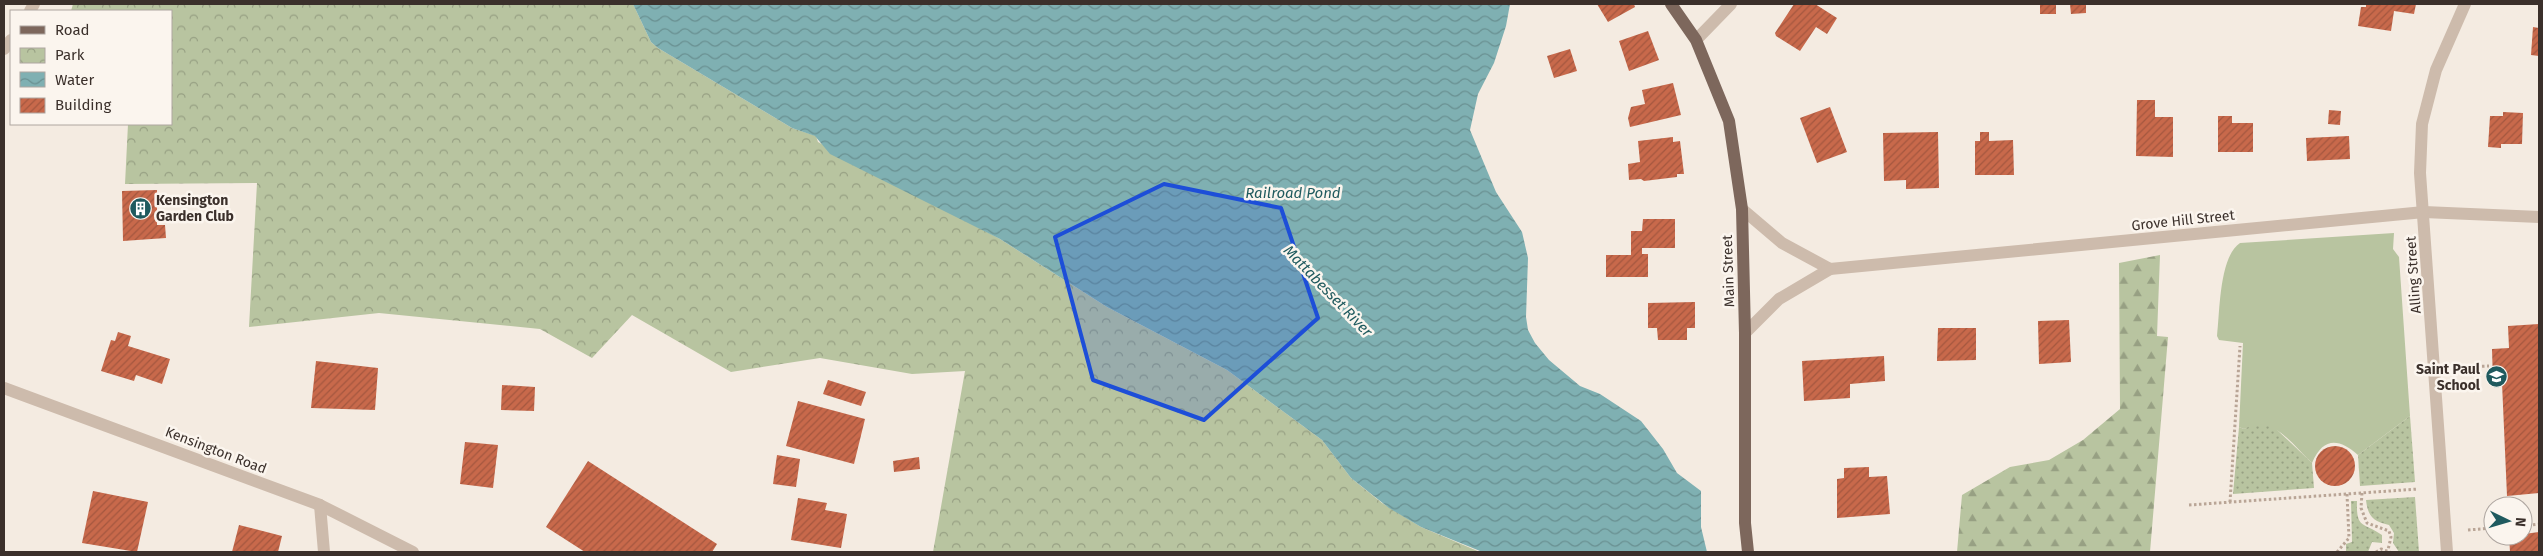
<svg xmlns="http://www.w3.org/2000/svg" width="2543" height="556" font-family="'Fira Sans',sans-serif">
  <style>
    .grass { fill: #b8c4a0 }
    .forest { fill: url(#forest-firs) }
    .park { fill: url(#park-crowns) }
    .garden { fill: url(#garden-dots) }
    .water { fill: url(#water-waves) }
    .building { fill: url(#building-hatch) }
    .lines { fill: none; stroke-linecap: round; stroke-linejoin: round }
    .path { stroke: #b9a596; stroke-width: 3; stroke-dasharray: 2.5 2.5; stroke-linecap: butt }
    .service { stroke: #cdbbac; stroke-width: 12 }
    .minor { stroke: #cdbbac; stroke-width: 12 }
    .tertiary { stroke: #cdbbac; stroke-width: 12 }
    .primary { stroke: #7d675c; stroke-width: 12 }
    .marked { fill: #1d4ed8; fill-opacity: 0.2; stroke: #1d4ed8; stroke-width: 4; stroke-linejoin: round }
    .labels { text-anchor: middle; stroke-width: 5; stroke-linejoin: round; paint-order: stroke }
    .poi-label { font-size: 14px; font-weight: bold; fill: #3b302b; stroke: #fbf5ee; text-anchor: start }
    .street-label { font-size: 14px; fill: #3b302b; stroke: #fbf5ee }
    .water-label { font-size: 15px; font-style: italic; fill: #1f5a5e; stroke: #fbf5ee }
  </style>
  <defs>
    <pattern id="forest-firs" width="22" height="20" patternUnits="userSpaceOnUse" patternTransform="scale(1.25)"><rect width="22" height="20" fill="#b8c4a0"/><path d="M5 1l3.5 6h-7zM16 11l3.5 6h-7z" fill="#97a083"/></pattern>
    <pattern id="park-crowns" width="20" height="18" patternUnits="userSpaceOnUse" patternTransform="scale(1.25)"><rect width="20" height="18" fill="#b8c4a0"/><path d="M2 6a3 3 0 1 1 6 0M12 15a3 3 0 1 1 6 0" fill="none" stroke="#97a083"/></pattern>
    <pattern id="garden-dots" width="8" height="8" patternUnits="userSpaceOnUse" patternTransform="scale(1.25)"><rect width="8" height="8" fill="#b8c4a0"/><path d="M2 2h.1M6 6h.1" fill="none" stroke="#97a083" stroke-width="1.8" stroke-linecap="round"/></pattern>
    <pattern id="water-waves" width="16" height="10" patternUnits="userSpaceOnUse" patternTransform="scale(1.25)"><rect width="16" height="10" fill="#7fb0b2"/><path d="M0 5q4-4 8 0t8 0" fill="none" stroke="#699091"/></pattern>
    <pattern id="building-hatch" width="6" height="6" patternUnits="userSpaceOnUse" patternTransform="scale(1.25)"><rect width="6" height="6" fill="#c8694b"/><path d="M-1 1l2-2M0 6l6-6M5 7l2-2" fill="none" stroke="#a4573f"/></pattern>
  </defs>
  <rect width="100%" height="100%" fill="#f4ebe1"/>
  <!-- grass -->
  <path class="grass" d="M2394,233L2393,249L2399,257L2410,416L2358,455C2339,438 2323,437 2312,463C2291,443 2274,415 2244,429L2239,427L2243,343L2219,340L2217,336C2220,312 2219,257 2240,243Z"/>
  <!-- forest -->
  <polygon class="forest" points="2160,255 2157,336 2168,337 2150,552 1957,552 1962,495 2010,467 2049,460 2083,440 2120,409 2119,263"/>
  <!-- park -->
  <polygon class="park" points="73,4 633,4 651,42 658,48 792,128 816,136 818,142 1000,239 1107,307 1227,370 1322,440 1351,478 1382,503 1421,527 1480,552 933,552 965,371 912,374 820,358 731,372 632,315 592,358 540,329 379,313 249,327 257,183 125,184 128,124 171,124 171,11 71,11"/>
  <!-- garden -->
  <g class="garden">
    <polygon points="2410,416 2415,482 2360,486 2358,455"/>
    <polygon points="2256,423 2274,427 2312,463 2314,488 2233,494 2239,427 2244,429"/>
    <path d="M2415,497L2419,552H2399L2393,543L2394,533L2389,525C2373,521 2368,517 2366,500Z"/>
    <path d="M2351,501H2357C2356,529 2363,522 2382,535V543L2372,542L2368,552H2346V544L2352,542Z"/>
  </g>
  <!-- water -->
  <polygon class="water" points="633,4 1510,4 1506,26 1494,63 1478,94 1470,130 1496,192 1522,232 1528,258 1526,317 1528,330 1535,343 1549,360 1580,386 1600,394 1641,421 1663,449 1677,473 1701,491 1701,527 1707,552 1480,551 1421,527 1389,508 1351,478 1322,440 1227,370 1107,307 1000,239 830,154 815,136 792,128 658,48 651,42"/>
  <!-- building -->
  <g class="building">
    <polygon points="1597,4 1634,4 1635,7 1608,22"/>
    <polygon points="1794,4 1815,4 1837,18 1827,34 1816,27 1800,51 1776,36 1775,33"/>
    <rect x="2040" y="4" width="16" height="10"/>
    <polygon points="2070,4 2086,4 2086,13 2071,14"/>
    <polygon points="2366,4 2416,4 2414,14 2394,11 2391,31 2358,26 2361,7 2366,7"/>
    <polygon points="2533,27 2539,28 2539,56 2531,55"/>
    <polygon points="1648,31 1659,60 1629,71 1619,41"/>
    <polygon points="1570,49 1577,71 1554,78 1547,56"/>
    <polygon points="1673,83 1681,115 1630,127 1628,118 1631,107 1645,104 1642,90"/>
    <polygon points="2137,100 2155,100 2155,117 2173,117 2173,157 2136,156"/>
    <polygon points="1830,107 1847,152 1817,163 1800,118"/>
    <polygon points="2329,110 2341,111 2340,125 2328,124"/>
    <polygon points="2503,112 2523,113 2522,144 2501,144 2501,148 2488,147 2490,116 2503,116"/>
    <polygon points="2218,116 2232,116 2232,123 2253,123 2253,152 2218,152"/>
    <polygon points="1938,132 1939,188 1906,189 1906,180 1884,181 1883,133"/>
    <polygon points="1980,132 1989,132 1989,141 2013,140 2014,175 1975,175 1975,141 1980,141"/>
    <polygon points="2349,136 2350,159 2307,161 2306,138"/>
    <polygon points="1673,137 1673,142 1680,141 1684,174 1677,174 1677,177 1644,181 1641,179 1629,180 1628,164 1640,162 1638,141"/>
    <polygon points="157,190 157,225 165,225 166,238 123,241 122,191"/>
    <polygon points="1643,219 1675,219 1675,248 1642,248 1642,254 1648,254 1648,277 1606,277 1606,255 1631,255 1631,231 1642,231"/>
    <polygon points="1695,302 1695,328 1687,328 1687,340 1658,340 1657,328 1648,328 1648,303"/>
    <polygon points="2069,320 2071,362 2039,364 2038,321"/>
    <polygon points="2539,324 2539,493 2507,496 2502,383 2493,383 2492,349 2509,348 2508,326"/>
    <polygon points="1938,328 1976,328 1976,360 1937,361"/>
    <polygon points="118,332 131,336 128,346 170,359 162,384 136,375 134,381 101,371 111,340 115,341"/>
    <polygon points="1884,356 1885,381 1850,384 1850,398 1804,401 1802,361"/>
    <polygon points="316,361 378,368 375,410 311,408"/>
    <polygon points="828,380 866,392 861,406 823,394"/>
    <polygon points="502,385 535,387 534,411 501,410"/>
    <polygon points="798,401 865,419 854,464 786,446"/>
    <polygon points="465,442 498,445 493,488 460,484"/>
    <circle cx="2335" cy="466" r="20"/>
    <polygon points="777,455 800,459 796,487 773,484"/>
    <polygon points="919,457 920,469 894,472 893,461"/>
    <polygon points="588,461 717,544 712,552 585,552 546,527"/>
    <polygon points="1869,467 1869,477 1887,476 1890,514 1837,518 1837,479 1844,478 1844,468"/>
    <polygon points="93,491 148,502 137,552 82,543"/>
    <polygon points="798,498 827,503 825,510 847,514 841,548 791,540"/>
    <polygon points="239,525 282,536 278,552 232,552"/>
    <polygon points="2539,532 2539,552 2510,552 2509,536"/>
  </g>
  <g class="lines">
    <!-- path -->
    <g class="path">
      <polyline points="2457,367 2489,366"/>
      <polyline points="2362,493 2361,508 2367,523 2389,531 2391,537 2388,550"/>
      <polyline points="2230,502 2240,346"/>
      <polyline points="2189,505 2418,489"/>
      <polyline points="2523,526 2539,524"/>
      <polyline points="2468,530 2493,528"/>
      <polyline points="2337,552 2349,538 2347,494"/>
      <polyline points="2376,552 2381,549 2390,552"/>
    </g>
    <!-- service -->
    <g class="service">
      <polyline points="30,11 34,4"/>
      <polyline points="4,49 11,40"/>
    </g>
    <!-- minor -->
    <g class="minor">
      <polyline points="1696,40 1731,4"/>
      <polyline points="1742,209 1782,243 1830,269 2424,212 2539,217"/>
      <polyline points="1745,333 1779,299 1830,269"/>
      <polyline points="2447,552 2420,173 2422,124 2436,70 2465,4"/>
    </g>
    <!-- tertiary -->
    <g class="tertiary">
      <polyline points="4,388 320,505 413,552"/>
      <polyline points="320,505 324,552"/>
    </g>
    <!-- primary -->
    <polyline class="primary" points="1671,4 1696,40 1729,121 1742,209 1745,333 1745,523 1748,552"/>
  </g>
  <!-- marked area -->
  <path class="marked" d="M1164,184L1281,208L1318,318L1204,420L1093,380L1055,237Z"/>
  <!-- icons -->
  <defs>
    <symbol id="building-disc" viewBox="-11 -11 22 22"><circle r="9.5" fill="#1f5a5e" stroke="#fbf5ee"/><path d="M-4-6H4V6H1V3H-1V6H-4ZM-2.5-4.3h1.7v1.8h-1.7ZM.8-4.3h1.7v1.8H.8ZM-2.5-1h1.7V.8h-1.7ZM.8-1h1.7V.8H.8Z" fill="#fff"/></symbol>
    <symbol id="school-disc" viewBox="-11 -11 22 22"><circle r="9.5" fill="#1f5a5e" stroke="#fbf5ee"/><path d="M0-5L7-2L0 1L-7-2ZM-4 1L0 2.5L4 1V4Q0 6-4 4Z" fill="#fff"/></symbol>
  </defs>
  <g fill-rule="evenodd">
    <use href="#building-disc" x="128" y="196" width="25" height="25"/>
    <use href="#school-disc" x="2484" y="364" width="25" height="25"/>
  </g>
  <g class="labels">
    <!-- poi labels -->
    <g class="poi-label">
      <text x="156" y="205">Kensington<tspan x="156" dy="16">Garden Club</tspan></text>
      <text x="2480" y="374" text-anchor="end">Saint Paul<tspan x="2480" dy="16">School</tspan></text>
    </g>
    <!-- street labels -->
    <g class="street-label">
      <text transform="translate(2183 220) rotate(-6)" y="5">Grove Hill Street</text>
      <text transform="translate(1728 271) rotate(-92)" y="5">Main Street</text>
      <text transform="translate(2413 275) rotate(-94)" y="5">Alling Street</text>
      <text transform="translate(216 450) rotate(21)" y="5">Kensington Road</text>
    </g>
    <!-- water labels -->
    <g class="water-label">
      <text x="1293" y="198">Railroad Pond</text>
      <text transform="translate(1328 291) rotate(46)" y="5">Mattabesset River</text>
    </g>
  </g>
  <!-- border -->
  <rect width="2543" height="556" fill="none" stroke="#3b302b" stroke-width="10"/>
  <!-- legend -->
  <rect x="10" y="10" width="162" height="115" fill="#fbf5ee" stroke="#aea6a0"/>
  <rect x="20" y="26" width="25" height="8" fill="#7d675c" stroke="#aea6a0"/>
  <text x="55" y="35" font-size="15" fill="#3b302b">Road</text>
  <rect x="20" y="48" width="25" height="15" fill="url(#park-crowns)" stroke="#aea6a0"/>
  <text x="55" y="60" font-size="15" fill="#3b302b">Park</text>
  <rect x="20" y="72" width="25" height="15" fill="url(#water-waves)" stroke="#aea6a0"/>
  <text x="55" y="85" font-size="15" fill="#3b302b">Water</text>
  <rect x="20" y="98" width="25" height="15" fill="url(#building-hatch)" stroke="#aea6a0"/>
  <text x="55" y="110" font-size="15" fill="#3b302b">Building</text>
  <!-- north arrow -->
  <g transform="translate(2508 521) rotate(95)"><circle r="24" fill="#fbf5ee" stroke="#aea6a0"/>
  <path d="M0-4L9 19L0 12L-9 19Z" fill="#1f5a5e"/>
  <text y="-8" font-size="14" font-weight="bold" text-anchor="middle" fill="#3b302b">N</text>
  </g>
</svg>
